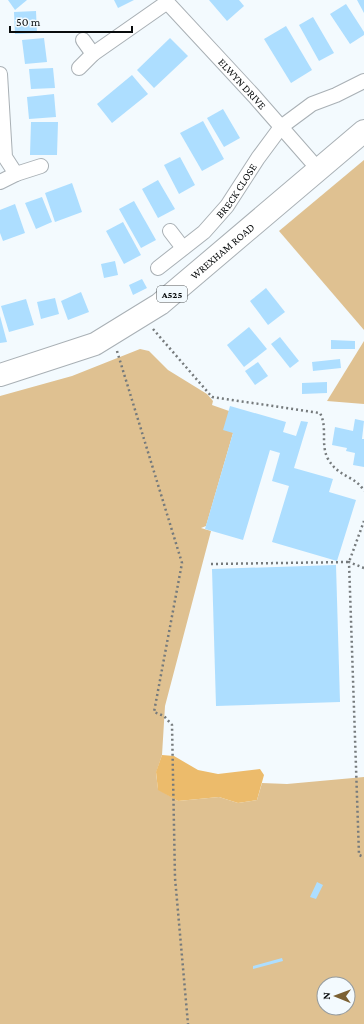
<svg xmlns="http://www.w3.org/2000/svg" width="364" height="1024" font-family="'Crimson Pro',serif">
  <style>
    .green { fill: #dfc191; fill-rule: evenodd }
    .forest { fill: #ecbb6b }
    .building { fill: #addeff }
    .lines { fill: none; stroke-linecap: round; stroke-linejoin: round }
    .minor-casing { stroke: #a9b0b5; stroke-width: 16 }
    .primary-casing { stroke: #a9b0b5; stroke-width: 24 }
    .path { stroke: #757a7c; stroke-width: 2.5; stroke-dasharray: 2 3; stroke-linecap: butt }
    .minor { stroke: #fff; stroke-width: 14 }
    .primary { stroke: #fff; stroke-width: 22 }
    .labels { text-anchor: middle; stroke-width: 3.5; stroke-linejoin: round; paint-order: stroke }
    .shield { fill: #f3fafe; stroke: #4f5355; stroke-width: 1 }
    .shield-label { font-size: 10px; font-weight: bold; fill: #090c0d }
    .street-label { font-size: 11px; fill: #090c0d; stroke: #f3fafe }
  </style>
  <rect width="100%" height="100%" fill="#f3fafe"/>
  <!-- green -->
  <g class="green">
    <polygon points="364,160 364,330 279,231"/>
    <polygon points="364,341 364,404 327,401"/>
    <path d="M140,349L149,351L168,370L207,394L213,401L212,405L229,411L233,433L206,526L201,528L211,531L165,706L162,755L156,773L158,789L178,801L219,797L238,803L257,800L262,783L287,784L364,777V1024H0V396L72,376ZM324,984H348V1008H324Z"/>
  </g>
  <!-- forest -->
  <polygon class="forest" points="162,755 174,756 198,770 218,774 260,769 264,775 257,800 238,803 219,797 178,801 158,790 156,772"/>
  <!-- building -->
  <g class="building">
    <polygon points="8,0 27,0 15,10"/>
    <polygon points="114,0 134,0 118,8"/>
    <polygon points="209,0 239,0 244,6 227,21"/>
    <polygon points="357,0 364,0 364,13"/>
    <polygon points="346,4 364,32 364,35 350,44 330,14"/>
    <polygon points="36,11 37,33 15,34 14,12"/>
    <polygon points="313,17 334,53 319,61 299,25"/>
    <polygon points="286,26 312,70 291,83 264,39"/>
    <polygon points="44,38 47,62 25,64 22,40"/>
    <polygon points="170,38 188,56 154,88 137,70"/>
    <polygon points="53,68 55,88 31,89 29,69"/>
    <polygon points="132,75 148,94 112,123 97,104"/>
    <polygon points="54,94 56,117 29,119 27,97"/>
    <polygon points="223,109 240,138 224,147 207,118"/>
    <polygon points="203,121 224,159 202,171 180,133"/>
    <polygon points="31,122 58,122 57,155 30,155"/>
    <polygon points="180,157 195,185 179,194 164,165"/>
    <polygon points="158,180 175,209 158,218 142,189"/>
    <polygon points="72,183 82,212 55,222 45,193"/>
    <polygon points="42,197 52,222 36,229 25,203"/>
    <polygon points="134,201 156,240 141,248 119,209"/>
    <polygon points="15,204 25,233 3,241 0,233 0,210"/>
    <polygon points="123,222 141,255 124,264 106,231"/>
    <polygon points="115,261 118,275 104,278 101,264"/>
    <polygon points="142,279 147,288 133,295 129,285"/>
    <polygon points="266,288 285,312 268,325 250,301"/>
    <polygon points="81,292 89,312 68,320 61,301"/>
    <polygon points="55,298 59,314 41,319 37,302"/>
    <polygon points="26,299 34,325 9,332 1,306"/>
    <polygon points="0,316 7,342 0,343"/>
    <polygon points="249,327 267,349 244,367 227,345"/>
    <polygon points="280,337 299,361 290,368 271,344"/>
    <polygon points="331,340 355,341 355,349 331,349"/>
    <polygon points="340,359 341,368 313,371 312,362"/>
    <polygon points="258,362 268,376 255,385 245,371"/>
    <polygon points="327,382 327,393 302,394 302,383"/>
    <polygon points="230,406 286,422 283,432 296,436 301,421 308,422 294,468 333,479 329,492 356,500 337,561 272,542 289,486 272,481 280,453 270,450 243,540 205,529 233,433 223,430"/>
    <polygon points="355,419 364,421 362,439 364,439 364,467 353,465 355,453 346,451 347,448 332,445 335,427 353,431"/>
    <polygon points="336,565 340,702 216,706 212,569"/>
    <polygon points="317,882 323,885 316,899 310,897"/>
    <polygon points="282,958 283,961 253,969 253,966"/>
  </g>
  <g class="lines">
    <defs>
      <g id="minor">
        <path id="s1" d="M165,0L254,96L318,169"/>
        <polyline points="83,40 93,54"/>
        <polyline points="79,68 93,54 166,3"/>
        <polyline points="0,74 5,157 16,174"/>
        <polyline points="0,182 16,174 41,166"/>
        <polyline points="170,231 183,248"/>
        <path id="s2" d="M158,268L204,232L227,206L258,158L281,127L312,104L336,95L364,81"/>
      </g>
      <g id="primary">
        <path id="s3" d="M0,375L95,344L160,304L364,131"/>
      </g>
    </defs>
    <!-- minor casing -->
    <use href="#minor" class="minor-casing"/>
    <!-- primary casing -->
    <use href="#primary" class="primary-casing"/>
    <!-- path -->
    <g class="path">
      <path d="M153,329L212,397L320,413C328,428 320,444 328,459C339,478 356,476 364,491"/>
      <polyline points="117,351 182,563 154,712 164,716 172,725 175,878 188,1024"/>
      <polyline points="211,564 349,562 364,521"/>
      <polyline points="364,568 349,562 359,855 364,857"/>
    </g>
    <!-- minor -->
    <use href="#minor" class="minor"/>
    <!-- primary -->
    <use href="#primary" class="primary"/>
  </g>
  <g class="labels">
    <!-- shield labels -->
    <rect class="shield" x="157" y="286" width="30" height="16" rx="3"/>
    <g class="shield-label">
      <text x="172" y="298">A525</text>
    </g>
    <!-- street labels -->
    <g class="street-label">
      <text dy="4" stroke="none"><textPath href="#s1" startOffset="114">ELWYN DRIVE</textPath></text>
      <text dy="4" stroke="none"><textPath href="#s2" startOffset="111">BRECK CLOSE</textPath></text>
      <text dy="4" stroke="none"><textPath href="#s3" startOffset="258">WREXHAM ROAD</textPath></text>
    </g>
  </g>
  <!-- north arrow -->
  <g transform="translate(336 996) rotate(271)"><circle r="19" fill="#f3fafe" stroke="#959b9e"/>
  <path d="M0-3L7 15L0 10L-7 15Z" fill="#7b6032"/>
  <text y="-6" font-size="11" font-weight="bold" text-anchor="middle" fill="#090c0d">N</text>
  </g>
  <!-- scale -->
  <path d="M10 26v6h122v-6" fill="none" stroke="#090c0d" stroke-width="2"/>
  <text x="16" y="26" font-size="12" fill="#090c0d" stroke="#f3fafe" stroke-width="3" paint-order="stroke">50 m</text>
</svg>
